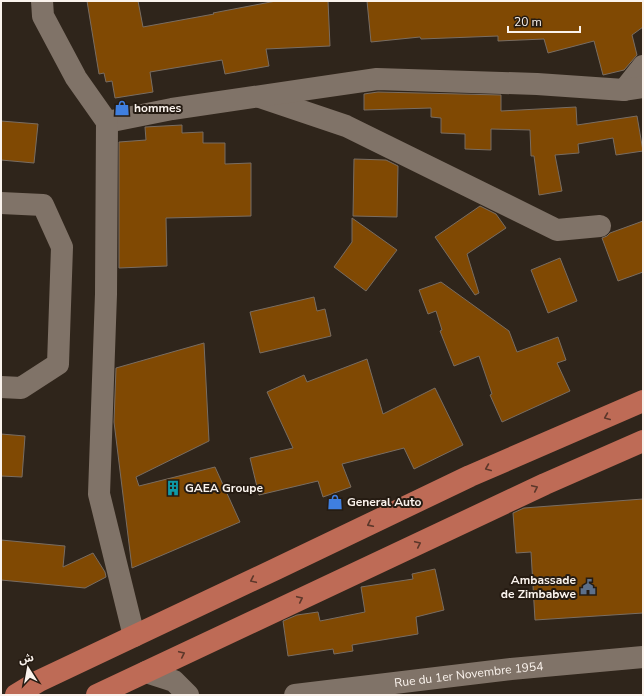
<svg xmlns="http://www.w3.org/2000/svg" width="644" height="696" font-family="'Nunito Sans','Noto Sans Arabic',sans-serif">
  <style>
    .building { fill: #804903; stroke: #796d62 }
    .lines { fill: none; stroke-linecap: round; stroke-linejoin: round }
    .minor { stroke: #807368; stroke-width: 22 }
    .tertiary { stroke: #807368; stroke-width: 22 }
    .trunk { stroke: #be6b56; stroke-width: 22 }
    .oneway { stroke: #5b372a }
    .labels { text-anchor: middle; stroke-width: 4; stroke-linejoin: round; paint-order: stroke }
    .poi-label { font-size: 12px; font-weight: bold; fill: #faf3ed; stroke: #251b12; text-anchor: start }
    .street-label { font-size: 12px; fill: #faf3ed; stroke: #251b12 }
  </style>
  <rect width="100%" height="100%" fill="#2f251b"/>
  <!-- building -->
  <g class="building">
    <polygon points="87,1 138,1 143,27 214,14 213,13 276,1 328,1 330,46 266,49 269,66 225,74 222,60 150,72 153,92 115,98 112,81 106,82 104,73 99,74"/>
    <polygon points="367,1 643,1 643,27 632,35 637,55 624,70 603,75 594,41 548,53 544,39 498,41 498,36 421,39 420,37 371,42"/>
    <polygon points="378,92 501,95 501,111 576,107 577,125 637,116 643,151 616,155 613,138 578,144 579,153 555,155 562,191 539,195 534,156 531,156 530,130 491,129 491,150 465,149 465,134 441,133 441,118 431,117 431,108 364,110 364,94"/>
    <polygon points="1,121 38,124 34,163 1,160"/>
    <polygon points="182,125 182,133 203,132 203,143 225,143 225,164 251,163 251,216 166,218 167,266 119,268 119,142 146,140 145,127"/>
    <polygon points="354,159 386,160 398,166 397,217 353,216"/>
    <polygon points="480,206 496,214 506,228 467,254 479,293 475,295 435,237"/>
    <polygon points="352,218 397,250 366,291 334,267 352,242"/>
    <polygon points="643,221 643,272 618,281 602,238 607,236 610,233"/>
    <polygon points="560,258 577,301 548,313 531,270"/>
    <polygon points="441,282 509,331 517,352 558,337 566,360 557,363 570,391 502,422 490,395 492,394 479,356 454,366 440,331 442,330 436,311 428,314 419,290"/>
    <polygon points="314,297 317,311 325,309 331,336 260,353 250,312"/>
    <polygon points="204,343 209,441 136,477 139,486 215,467 240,522 132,568 114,422 116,368"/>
    <polygon points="367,359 383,414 435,388 463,445 414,469 404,448 342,464 351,487 323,497 318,481 259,495 250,458 293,448 267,392 304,375 307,382"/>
    <polygon points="1,434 25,436 22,477 1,476"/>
    <polygon points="643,499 643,613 535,620 531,552 516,553 513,513 524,508"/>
    <polygon points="1,540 65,546 63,567 93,553 105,572 106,577 85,588 1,580"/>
    <polygon points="435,569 444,610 416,617 418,634 352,645 353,651 334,654 333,649 288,656 283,621 297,615 318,612 320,621 365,612 361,587 413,579 412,574"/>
  </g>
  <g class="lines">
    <!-- minor -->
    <g class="minor">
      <polyline points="624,90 643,66"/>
      <polyline points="260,97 346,126 557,230 600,226"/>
      <polyline points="107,122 172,109 377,79 537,84 624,90 643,87"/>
      <polyline points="1,203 43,205 62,247 58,364 21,388 1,387"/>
    </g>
    <!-- tertiary -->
    <g class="tertiary">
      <polyline points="42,1 43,16 76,78 107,122 106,294 99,494 134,636"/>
      <polyline points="146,672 174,681 188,695"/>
      <path id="s1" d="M295,695L511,669L643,657"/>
    </g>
    <!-- trunk -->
    <g class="trunk">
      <polyline points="16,695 39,681 276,569 470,476 643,401"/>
      <polyline points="97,695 545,484 643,441"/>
    </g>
  </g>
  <!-- one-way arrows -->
  <defs><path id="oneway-chevron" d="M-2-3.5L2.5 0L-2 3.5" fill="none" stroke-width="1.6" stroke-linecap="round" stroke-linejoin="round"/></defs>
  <g class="oneway">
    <use href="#oneway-chevron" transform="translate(607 417) rotate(157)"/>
    <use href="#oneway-chevron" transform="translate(488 468) rotate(157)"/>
    <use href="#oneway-chevron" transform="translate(535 488) rotate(-25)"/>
    <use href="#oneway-chevron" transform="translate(370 524) rotate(154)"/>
    <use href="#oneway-chevron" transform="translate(418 544) rotate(-25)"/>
    <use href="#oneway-chevron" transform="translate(253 580) rotate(155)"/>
    <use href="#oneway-chevron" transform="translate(300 599) rotate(-25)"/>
    <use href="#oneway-chevron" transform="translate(182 654) rotate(-25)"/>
  </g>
  <!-- icons -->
  <defs>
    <symbol id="shop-bare" viewBox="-9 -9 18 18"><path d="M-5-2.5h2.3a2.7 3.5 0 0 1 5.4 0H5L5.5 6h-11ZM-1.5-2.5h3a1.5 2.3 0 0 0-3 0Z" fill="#3f7fe0" stroke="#251b12" stroke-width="2.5" paint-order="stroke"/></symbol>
    <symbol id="building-bare" viewBox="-9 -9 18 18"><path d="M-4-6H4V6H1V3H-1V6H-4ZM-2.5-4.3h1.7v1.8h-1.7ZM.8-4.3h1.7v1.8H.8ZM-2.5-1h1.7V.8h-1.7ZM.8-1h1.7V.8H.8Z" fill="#0f9aa8" stroke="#251b12" stroke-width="2.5" paint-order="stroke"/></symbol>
    <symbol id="civic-bare" viewBox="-9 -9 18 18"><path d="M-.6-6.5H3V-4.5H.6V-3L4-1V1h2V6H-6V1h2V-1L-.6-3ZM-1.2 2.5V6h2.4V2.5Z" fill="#5c6f8a" stroke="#251b12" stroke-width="2.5" paint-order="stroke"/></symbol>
  </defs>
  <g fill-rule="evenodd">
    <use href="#shop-bare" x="111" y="97" width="22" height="22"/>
    <use href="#building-bare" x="162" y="477" width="22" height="22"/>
    <use href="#shop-bare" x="324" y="491" width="22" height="22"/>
    <use href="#civic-bare" x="577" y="576" width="22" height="22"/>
  </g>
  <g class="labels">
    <!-- poi labels -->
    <g class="poi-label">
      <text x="134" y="112">hommes</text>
      <text x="185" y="492">GAEA Groupe</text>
      <text x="347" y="506">General Auto</text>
      <text x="576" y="584" text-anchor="end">Ambassade<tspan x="576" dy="14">de Zimbabwe</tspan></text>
    </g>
    <!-- street labels -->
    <g class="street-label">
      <text dy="4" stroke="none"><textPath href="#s1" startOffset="175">Rue du 1er Novembre 1954</textPath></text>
    </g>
  </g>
  <!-- border -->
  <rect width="644" height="696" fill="none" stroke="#faf3ed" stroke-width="4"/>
  <!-- north arrow -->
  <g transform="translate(28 668) rotate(349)" stroke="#251b12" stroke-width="3" paint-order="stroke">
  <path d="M0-3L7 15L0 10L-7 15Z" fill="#faf3ed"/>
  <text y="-6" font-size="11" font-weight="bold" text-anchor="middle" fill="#faf3ed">ش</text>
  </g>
  <!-- scale -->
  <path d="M508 26v6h72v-6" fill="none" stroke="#faf3ed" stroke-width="2"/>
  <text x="514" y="26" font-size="12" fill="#faf3ed" stroke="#251b12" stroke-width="3" paint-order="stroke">20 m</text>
</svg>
